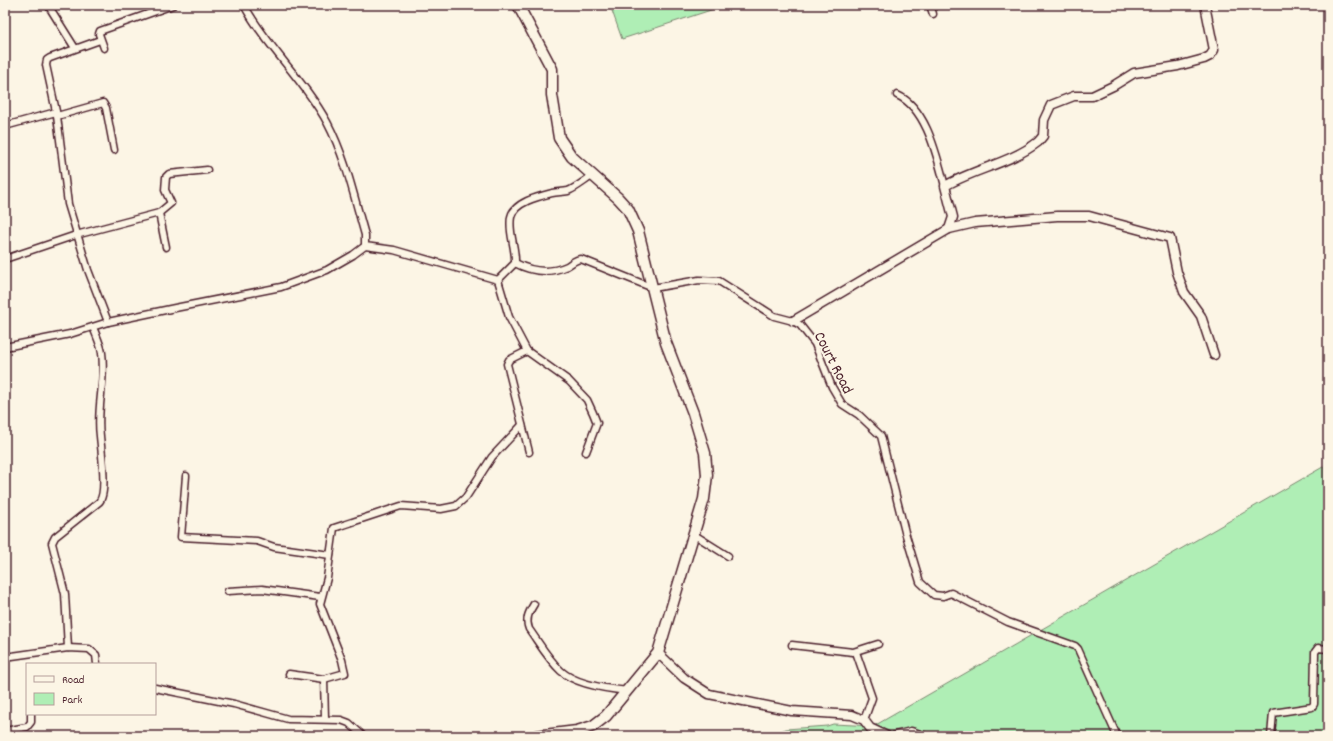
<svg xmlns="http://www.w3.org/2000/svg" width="1333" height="741" font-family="Dekko,sans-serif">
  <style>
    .green { fill: #afeeb5; stroke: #7c8670 }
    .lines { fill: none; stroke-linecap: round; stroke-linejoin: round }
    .minor-casing { stroke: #4a1f2b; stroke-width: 9 }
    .tertiary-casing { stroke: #4a1f2b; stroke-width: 11 }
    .trunk-casing { stroke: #4a1f2b; stroke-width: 13 }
    .minor { stroke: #fcf5e5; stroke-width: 6 }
    .tertiary { stroke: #fcf5e5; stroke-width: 8 }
    .trunk { stroke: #fcf5e5; stroke-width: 10 }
    .labels { text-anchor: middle; stroke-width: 4; stroke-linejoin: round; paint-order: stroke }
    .street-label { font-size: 16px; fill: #4a1f2b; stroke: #fcf5e5 }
  </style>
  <rect width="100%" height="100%" fill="#fcf5e5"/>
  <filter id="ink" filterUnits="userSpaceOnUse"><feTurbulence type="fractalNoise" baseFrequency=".025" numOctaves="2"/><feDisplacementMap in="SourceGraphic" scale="8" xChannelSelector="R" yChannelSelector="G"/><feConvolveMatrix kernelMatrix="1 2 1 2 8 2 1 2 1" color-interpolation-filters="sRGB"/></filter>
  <g filter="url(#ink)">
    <!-- green -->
    <g class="green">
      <polygon points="610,5 712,5 714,9 622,39"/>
      <polygon points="1328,464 1328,736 767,736 786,729 827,726 833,724 874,726"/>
    </g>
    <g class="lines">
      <defs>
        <g id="minor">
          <polyline points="48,5 75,48"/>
          <path d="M244,5C267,47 304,80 327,122C346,158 354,197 365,235V246L394,250L498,280L509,317L527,351L569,381L587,400L593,413L597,423L586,452"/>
          <polyline points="930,5 933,14"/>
          <polyline points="100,40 50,58 47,60 46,65 57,116 68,204 88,270 108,322"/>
          <polyline points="104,48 99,34 100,31 173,5"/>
          <path d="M897,95C927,108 937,157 945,186"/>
          <polyline points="57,116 103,103 106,108 114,150"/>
          <polyline points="5,126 56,112"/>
          <polyline points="159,213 166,247"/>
          <polyline points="5,259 76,235 159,213 171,203 165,190 166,177 169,174 207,170"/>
          <path d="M515,263C532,272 549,274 567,266C572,263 576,259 581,259L653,288L699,280L719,281L774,316L793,321L800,325L815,344L832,387L842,404L859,415L881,436L905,532L920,582L934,595L943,596L951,593L1008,622L1075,646L1078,649L1117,736"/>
          <path d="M498,280L515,263C516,248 508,232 511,217C514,202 540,196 552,193C557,192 563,192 568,191C576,188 584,181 592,176"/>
          <polyline points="5,347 70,334 108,322 175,308 281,287 327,270 353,255 365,246"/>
          <polyline points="527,351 509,360 507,364 529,452"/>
          <polyline points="186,476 181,537 257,541 274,547 330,555"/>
          <polyline points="693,534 728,556"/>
          <polyline points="228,591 262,589 320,597"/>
          <path d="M534,604C529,612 525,619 529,629C539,643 548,659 561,671C575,684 608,689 628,691"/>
          <polyline points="792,645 853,652 878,644"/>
          <path d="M68,648L65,594L52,543L55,537L99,502C108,493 101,449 100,436C96,408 106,381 102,353C101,345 96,335 93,327"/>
          <polyline points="856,652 872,698 864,720"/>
          <polyline points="5,657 68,648 89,649 96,655 97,664"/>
          <polyline points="289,674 324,679 345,673 342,660 320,604 327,578 334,528 401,506 441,509 456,506 466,497 492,457 522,425"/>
          <polyline points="324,679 325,718"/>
          <polyline points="155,688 234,704 288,719 341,720 349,723 363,736"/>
          <polyline points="5,731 27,727 31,722 31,714"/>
          <polyline points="1271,736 1273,713 1312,707 1314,704 1315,652 1318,648 1328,649"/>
        </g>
        <g id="tertiary">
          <path d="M949,229L953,217L945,186C974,169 1011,163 1038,142L1043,136L1044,120L1051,105L1074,96H1092L1113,86L1134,73L1178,66L1204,59L1210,56L1214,50L1205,5"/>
          <polyline points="793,321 949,229 975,223 1057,216 1089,216 1170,238 1177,272 1184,292 1201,316 1214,355"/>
          <polyline points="658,653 684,678 709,694 792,711 852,715 864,720 870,728 887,736"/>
          <polyline points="895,736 911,732 923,736"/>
        </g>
        <polyline id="trunk" points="518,5 552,69 552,95 559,138 572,157 618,198 628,209 638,231 666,343 693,413 705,453 707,475 704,499 658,653 606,716 593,726 577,731 536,736"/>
      </defs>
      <!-- minor casing -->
      <use href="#minor" class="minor-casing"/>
      <!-- tertiary casing -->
      <use href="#tertiary" class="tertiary-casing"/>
      <!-- trunk casing -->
      <use href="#trunk" class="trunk-casing"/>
      <!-- minor -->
      <use href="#minor" class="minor"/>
      <!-- tertiary -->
      <use href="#tertiary" class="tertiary"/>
      <!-- trunk -->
      <use href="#trunk" class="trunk"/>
    </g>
  </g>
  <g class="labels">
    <!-- street labels -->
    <g class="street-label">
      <text transform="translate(835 362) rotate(63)" y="6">Court Road</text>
    </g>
  </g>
  <!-- margin -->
  <rect width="1333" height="741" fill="none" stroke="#fcf5e5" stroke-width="20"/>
  <rect x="10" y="10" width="1313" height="721" fill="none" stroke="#4a1f2b" stroke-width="1.5" filter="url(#ink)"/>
  <!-- legend -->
  <rect x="26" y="663" width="130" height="52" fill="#fcf5e5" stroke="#b59f9b"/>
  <rect x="34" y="676" width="20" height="6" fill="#fcf5e5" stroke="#b59f9b"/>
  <text x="62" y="683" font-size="12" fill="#4a1f2b">Road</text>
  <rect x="34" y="693" width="20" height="12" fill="#afeeb5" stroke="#b59f9b"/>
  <text x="62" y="703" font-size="12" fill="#4a1f2b">Park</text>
</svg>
